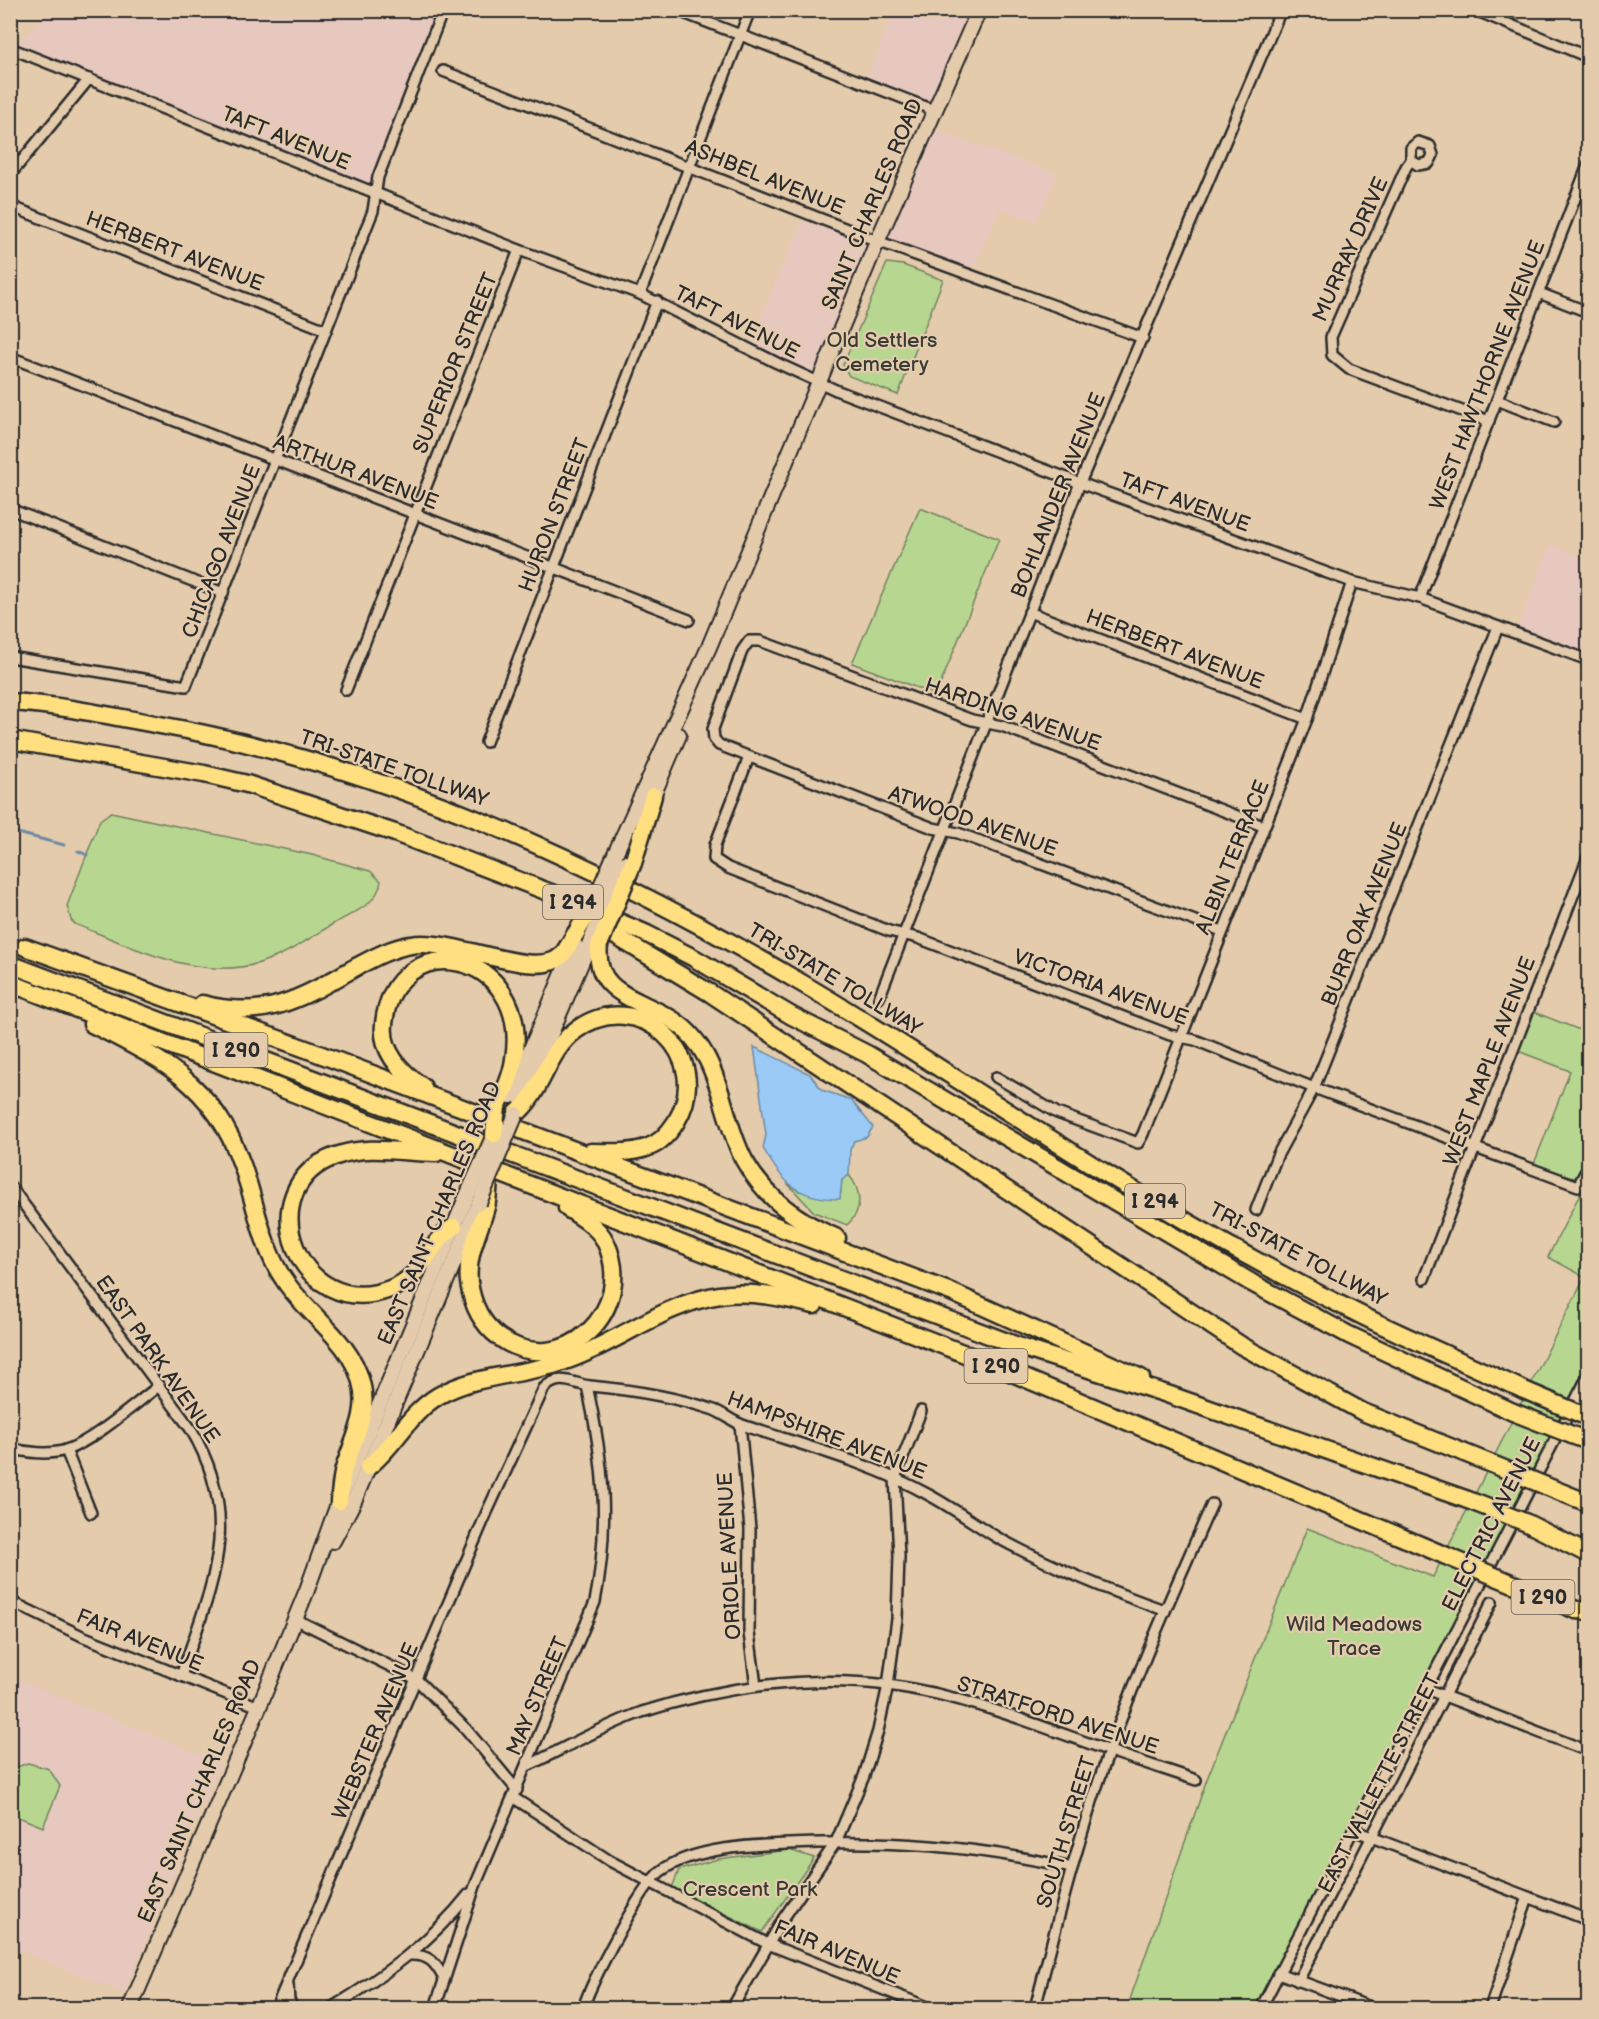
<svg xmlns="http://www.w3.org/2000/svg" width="1599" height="2019" font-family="'Balsamiq Sans',sans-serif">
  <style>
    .built { fill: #e6c8be }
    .green { fill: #b7d791; stroke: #71815e; stroke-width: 1.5 }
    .water { fill: #9acaf5; stroke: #6e8aa4; stroke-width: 1.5 }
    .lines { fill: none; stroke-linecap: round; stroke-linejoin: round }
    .stream { stroke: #6e8aa4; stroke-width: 3 }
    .street-casing { stroke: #2b2b2b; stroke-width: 14 }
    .secondary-casing { stroke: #2b2b2b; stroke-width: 18 }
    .highway-casing { stroke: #2b2b2b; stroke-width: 21 }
    .street { stroke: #e4cbac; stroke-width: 9 }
    .secondary { stroke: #e4cbac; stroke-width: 14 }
    .highway { stroke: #ffdf80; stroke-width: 16 }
    .rail { stroke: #2b2b2b; stroke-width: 3; stroke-dasharray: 9 4.5; stroke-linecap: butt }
    .secondary-bridge-casing { stroke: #2b2b2b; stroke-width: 18; stroke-linecap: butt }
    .highway-bridge-casing { stroke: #2b2b2b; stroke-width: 21; stroke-linecap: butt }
    .secondary-bridge { stroke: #e4cbac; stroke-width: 14 }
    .highway-bridge { stroke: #ffdf80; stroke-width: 16 }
    .labels { text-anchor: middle; stroke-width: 4.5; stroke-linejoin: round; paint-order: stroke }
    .shield { fill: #e4cbac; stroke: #625b52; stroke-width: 1.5 }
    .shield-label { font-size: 20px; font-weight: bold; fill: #2b2b2b }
    .street-label { font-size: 21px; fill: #2b2b2b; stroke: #e4cbac }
    .park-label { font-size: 21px; fill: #393c35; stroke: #e4cbac }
  </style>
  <rect width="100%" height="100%" fill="#e4cbac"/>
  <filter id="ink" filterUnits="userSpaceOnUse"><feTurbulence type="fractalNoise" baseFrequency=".0167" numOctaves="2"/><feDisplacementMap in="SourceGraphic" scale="12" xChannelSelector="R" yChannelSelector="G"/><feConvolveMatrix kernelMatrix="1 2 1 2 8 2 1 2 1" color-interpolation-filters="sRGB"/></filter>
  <g filter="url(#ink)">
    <!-- built -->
    <g class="built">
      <polygon points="48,11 440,11 372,188 16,47"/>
      <polygon points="894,11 976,11 934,107 865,80"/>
      <polygon points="931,128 1058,174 1036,222 1000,208 971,273 880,242"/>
      <polygon points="807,210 876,238 818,376 748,345"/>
      <polygon points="1550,544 1588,559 1588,658 1516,631"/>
      <polygon points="10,1676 220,1763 124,1993 11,1947"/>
    </g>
    <!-- green -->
    <g class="green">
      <polygon points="887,263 903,265 943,280 898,395 849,376 843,365"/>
      <polygon points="920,508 999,539 936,695 852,663"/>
      <path d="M111,812L312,855L370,871L381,881C378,905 352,913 333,924C313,936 294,950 273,958C207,987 136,948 75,924L71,920L67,906L100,820Z"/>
      <polygon points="1534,1012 1585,1032 1588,1023 1588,1363 1255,2008 1127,2008 1207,1779 1307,1528 1433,1577 1585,1277 1548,1257 1585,1184 1534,1164 1570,1071 1518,1051"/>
      <path d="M849,1175C862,1191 863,1211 847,1225L814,1212L787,1183L799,1191L840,1198L842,1179Z"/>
      <polygon points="28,1763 49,1769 60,1786 43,1827 11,1814 11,1769"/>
      <polygon points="789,1850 814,1858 762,1932 672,1888 679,1870 718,1859"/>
    </g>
    <!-- water -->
    <path class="water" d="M754,1047L810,1074L822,1090L851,1100L873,1127L867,1137L854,1141L850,1150L849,1175L842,1180L840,1199C797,1199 782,1182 763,1148L766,1135Z"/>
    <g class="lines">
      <!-- stream -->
      <g class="stream">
        <polyline points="10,831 64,845"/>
        <polyline points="78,851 87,855"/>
      </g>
      <defs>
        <g id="street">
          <polyline points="676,10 936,111"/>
          <polyline points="1475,10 1588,57"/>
          <polyline points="10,48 519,250 640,294 777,363 838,391 1080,483 1352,582 1420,598 1588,660"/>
          <polyline points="443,71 880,242 1143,338"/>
          <polyline points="1411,160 1418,165 1429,163 1433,155 1430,146 1418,142 1411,148 1411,160 1406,167 1331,337 1332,355 1349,369 1489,421"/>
          <polyline points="10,175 89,79"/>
          <polyline points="10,206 326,330"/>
          <polyline points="1539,293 1588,312"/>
          <polyline points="640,294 750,10"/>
          <polyline points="10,357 689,620"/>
          <polyline points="1497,400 1554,422"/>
          <polyline points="10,509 223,593"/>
          <polyline points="1420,598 1588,165"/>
          <polyline points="1029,612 1307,719"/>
          <polyline points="10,657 186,686 373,211 378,177 443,10"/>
          <polyline points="346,690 519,250"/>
          <polyline points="486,742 657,301"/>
          <polyline points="749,757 715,845 714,859 728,868 889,931 918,938 1170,1035 1195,1040 1314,1088 1578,1186 1588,1167"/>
          <polyline points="1222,931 958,833 933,828 719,745 714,739 713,729 742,651 749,641 760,641 972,720 1002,726 1263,826"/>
          <polyline points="879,998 1080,483 1281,10"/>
          <polyline points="996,1077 1057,1113 1138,1143 1143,1134 1307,719 1352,582"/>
          <path d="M10,1186L190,1428C245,1519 212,1584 181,1676"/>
          <polyline points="1256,1210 1277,1156 1314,1088 1498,627"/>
          <polyline points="1424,1279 1588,857"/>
          <polyline points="740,1424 750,1529 749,1633 756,1686"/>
          <path d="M10,1448C27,1453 50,1455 66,1450C93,1441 136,1403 159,1386"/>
          <polyline points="66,1450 91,1513"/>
          <polyline points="10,1601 82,1636 259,1707"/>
          <polyline points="295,1619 416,1679 466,1729 517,1790"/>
          <polyline points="1426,1689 1588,1751"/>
          <path d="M527,1766C565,1748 603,1726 642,1712C720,1687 807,1675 888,1685C965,1695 1037,1725 1110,1751C1138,1761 1167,1770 1196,1780"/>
          <polyline points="514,1798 610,1861 768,1944 930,2008"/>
          <polyline points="1353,1830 1588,1920"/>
          <path d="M411,1955C429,1955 435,1962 443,1977"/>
          <polyline points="1278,1973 1373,2008"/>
          <polyline points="1298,1981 1492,1602"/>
          <polyline points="288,1985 289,2001 294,2008"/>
          <path d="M276,2008L487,1512L544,1388C561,1373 572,1384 590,1386C633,1390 673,1396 714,1410C724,1414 732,1421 742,1425C805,1446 871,1463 929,1495C953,1508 975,1524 998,1538C1052,1567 1107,1590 1164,1610"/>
          <path d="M331,2008C383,1977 431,1942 469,1894"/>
          <path d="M435,2008L475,1886L595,1602C610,1525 604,1462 587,1386"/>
          <path d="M583,2008C592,1981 640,1887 661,1871C692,1848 751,1845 788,1844C889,1840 973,1845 1072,1868"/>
          <polyline points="732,2008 783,1919 836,1842 864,1776 878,1731 888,1685 897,1619 899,1556 895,1478 921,1411"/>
          <path d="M1035,2008C1052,1943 1068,1876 1089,1811C1122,1706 1167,1605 1212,1504"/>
          <polyline points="1261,2008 1588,1376"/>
          <polyline points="1490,2008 1528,1897"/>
        </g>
        <g id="secondary">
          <polyline points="649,805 679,735"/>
          <polyline points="615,854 709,647 877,242 979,10"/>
          <polyline points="511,1096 575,945"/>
          <polyline points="522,1101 591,940"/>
          <polyline points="333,1541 354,1501 479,1203"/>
          <polyline points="130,2008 259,1707 307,1590 339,1501 466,1198"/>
        </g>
        <g id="highway">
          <path d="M10,702C60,705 111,716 160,725C387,766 601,865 798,981C898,1039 993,1104 1091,1164C1179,1219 1271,1271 1363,1316C1416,1342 1471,1365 1524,1390"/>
          <polyline points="10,740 204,774 247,784 395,833 551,893 647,934 694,958 792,1016 867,1054 1252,1283 1349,1335 1513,1412"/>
          <polyline points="633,863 653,796"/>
          <polyline points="594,923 710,993 1242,1346 1363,1412 1487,1462"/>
          <path d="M599,945C593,995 640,998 673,1020C722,1052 719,1112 744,1160C765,1198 798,1222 837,1238"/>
          <polyline points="25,947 306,1049 951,1292 1141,1378"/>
          <polyline points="10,964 1023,1348 1167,1394 1468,1500"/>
          <polyline points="10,983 996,1366 1444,1555"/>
          <path d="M202,1004C266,1021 302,998 356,967C373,958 391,948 411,945C452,937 536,981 561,956C567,950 571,940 576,933"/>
          <path d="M92,1024C174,1065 221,1091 248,1183C258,1216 265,1253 285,1281C308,1316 350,1339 361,1382C370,1413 353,1440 344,1469C341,1479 341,1491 339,1501"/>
          <path d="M423,1087C402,1073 381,1052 384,1024C394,924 532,949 514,1059C512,1076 504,1092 497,1107"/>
          <path d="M516,1114C543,1092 546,1052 576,1030C638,984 716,1056 676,1122C669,1133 660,1144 646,1148C628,1154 610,1152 591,1152"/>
          <path d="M436,1153C402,1153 370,1144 336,1156C247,1187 298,1324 390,1289C427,1275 427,1243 454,1227"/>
          <path d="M489,1180C488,1189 488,1199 486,1207C479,1233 466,1255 469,1282C472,1304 482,1324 499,1337C562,1383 639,1309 605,1241C598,1227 580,1216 567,1208"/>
          <polyline points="1572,1435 1588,1441"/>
          <path d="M368,1467C395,1446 408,1414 438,1396C474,1375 517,1376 556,1364C613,1347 661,1304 720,1295C750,1290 785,1298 814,1305"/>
          <polyline points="1546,1486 1588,1503"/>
          <polyline points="1527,1523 1588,1554"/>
          <polyline points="1499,1578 1576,1610 1588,1611"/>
        </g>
      </defs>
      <!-- street casing -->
      <use href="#street" class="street-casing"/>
      <!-- secondary casing -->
      <use href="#secondary" class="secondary-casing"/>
      <!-- highway casing -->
      <use href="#highway" class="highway-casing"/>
      <!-- street -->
      <use href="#street" class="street"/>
      <!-- secondary -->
      <use href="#secondary" class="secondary"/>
      <!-- highway -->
      <use href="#highway" class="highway"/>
      <!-- rail -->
      <polyline class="rail" points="10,16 15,10"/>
      <defs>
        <g id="secondary-bridge">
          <polyline points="588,915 615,854"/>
          <polyline points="591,940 625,863"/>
          <polyline points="466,1198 498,1126"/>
          <polyline points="479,1203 516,1114"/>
        </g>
        <g id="highway-bridge">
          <polyline points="576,933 591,908"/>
          <polyline points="599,945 633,863"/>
          <polyline points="494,1134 497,1107"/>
          <polyline points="1524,1390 1583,1415"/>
          <polyline points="1513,1412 1572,1435"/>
          <polyline points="1487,1462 1546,1486"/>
          <polyline points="1468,1500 1527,1523"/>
          <polyline points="1444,1555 1499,1578"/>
        </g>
      </defs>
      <!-- secondary-bridge casing -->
      <use href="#secondary-bridge" class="secondary-bridge-casing"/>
      <!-- highway-bridge casing -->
      <use href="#highway-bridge" class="highway-bridge-casing"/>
      <!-- secondary-bridge -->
      <use href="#secondary-bridge" class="secondary-bridge"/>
      <!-- highway-bridge -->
      <use href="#highway-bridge" class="highway-bridge"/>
    </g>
  </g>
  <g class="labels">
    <!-- shield labels -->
    <g class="shield">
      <rect x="543" y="885" width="60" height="34" rx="4.5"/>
      <rect x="204.5" y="1033" width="63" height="34" rx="4.5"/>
      <rect x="1125" y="1184" width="60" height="34" rx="4.5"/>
      <rect x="964.5" y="1349" width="63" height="34" rx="4.5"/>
      <rect x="1511.5" y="1580" width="63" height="34" rx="4.5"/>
    </g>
    <g class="shield-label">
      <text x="573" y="909">I 294</text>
      <text x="236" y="1057">I 290</text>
      <text x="1155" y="1208">I 294</text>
      <text x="996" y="1373">I 290</text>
      <text x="1543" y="1604">I 290</text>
    </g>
    <!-- street labels -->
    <g class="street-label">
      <text transform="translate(286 138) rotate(22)" y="7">TAFT AVENUE</text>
      <text transform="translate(765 177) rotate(22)" y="7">ASHBEL AVENUE</text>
      <text transform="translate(872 204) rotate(-67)" y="7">SAINT CHARLES ROAD</text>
      <text transform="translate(1350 249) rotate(-66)" y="7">MURRAY DRIVE</text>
      <text transform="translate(175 251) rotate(21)" y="7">HERBERT AVENUE</text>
      <text transform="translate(737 322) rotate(27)" y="7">TAFT AVENUE</text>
      <text transform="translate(455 363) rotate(-68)" y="7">SUPERIOR STREET</text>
      <text transform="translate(1487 375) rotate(-69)" y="7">WEST HAWTHORNE AVENUE</text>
      <text transform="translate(356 472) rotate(21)" y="7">ARTHUR AVENUE</text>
      <text transform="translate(1058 495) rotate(-68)" y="7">BOHLANDER AVENUE</text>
      <text transform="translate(1185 502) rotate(20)" y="7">TAFT AVENUE</text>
      <text transform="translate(554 515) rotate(-69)" y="7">HURON STREET</text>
      <text transform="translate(221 551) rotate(-69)" y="7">CHICAGO AVENUE</text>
      <text transform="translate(1175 649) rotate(21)" y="7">HERBERT AVENUE</text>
      <text transform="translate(1013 714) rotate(19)" y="7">HARDING AVENUE</text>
      <text transform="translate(394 768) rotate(19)" y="7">TRI-STATE TOLLWAY</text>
      <text transform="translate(973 821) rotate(19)" y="7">ATWOOD AVENUE</text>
      <text transform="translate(1232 857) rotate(-68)" y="7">ALBIN TERRACE</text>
      <text transform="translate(1364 914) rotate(-68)" y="7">BURR OAK AVENUE</text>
      <text transform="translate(835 979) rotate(31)" y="7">TRI-STATE TOLLWAY</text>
      <text transform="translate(1101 987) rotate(20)" y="7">VICTORIA AVENUE</text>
      <text transform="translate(1489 1061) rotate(-69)" y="7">WEST MAPLE AVENUE</text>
      <text transform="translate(439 1213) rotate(-67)" y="7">EAST SAINT CHARLES ROAD</text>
      <text transform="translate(1298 1254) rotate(28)" y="7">TRI-STATE TOLLWAY</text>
      <text transform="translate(158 1359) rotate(55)" y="7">EAST PARK AVENUE</text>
      <text transform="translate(827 1435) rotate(21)" y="7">HAMPSHIRE AVENUE</text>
      <text transform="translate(1491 1524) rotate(-63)" y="7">ELECTRIC AVENUE</text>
      <text transform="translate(729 1556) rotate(-93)" y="7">ORIOLE AVENUE</text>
      <text transform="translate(140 1640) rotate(22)" y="7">FAIR AVENUE</text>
      <text transform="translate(537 1696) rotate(-67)" y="7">MAY STREET</text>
      <text transform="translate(1058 1715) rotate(18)" y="7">STRATFORD AVENUE</text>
      <text transform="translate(375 1731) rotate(-67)" y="7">WEBSTER AVENUE</text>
      <text transform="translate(1379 1783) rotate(-63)" y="7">EAST VALLETTE STREET</text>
      <text transform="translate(199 1791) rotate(-67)" y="7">EAST SAINT CHARLES ROAD</text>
      <text transform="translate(1066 1832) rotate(-73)" y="7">SOUTH STREET</text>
      <text transform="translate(837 1952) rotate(23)" y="7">FAIR AVENUE</text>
    </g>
    <!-- park labels -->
    <g class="park-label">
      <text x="882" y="347">Old Settlers<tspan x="882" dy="24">Cemetery</tspan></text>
      <text x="1354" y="1631">Wild Meadows<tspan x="1354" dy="24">Trace</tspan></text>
      <text x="750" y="1896">Crescent Park</text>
    </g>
  </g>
  <!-- margin -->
  <rect width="1599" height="2019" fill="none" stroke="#e4cbac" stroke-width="36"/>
  <rect x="18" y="18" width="1563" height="1983" fill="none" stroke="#2b2b2b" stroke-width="2" filter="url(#ink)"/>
</svg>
